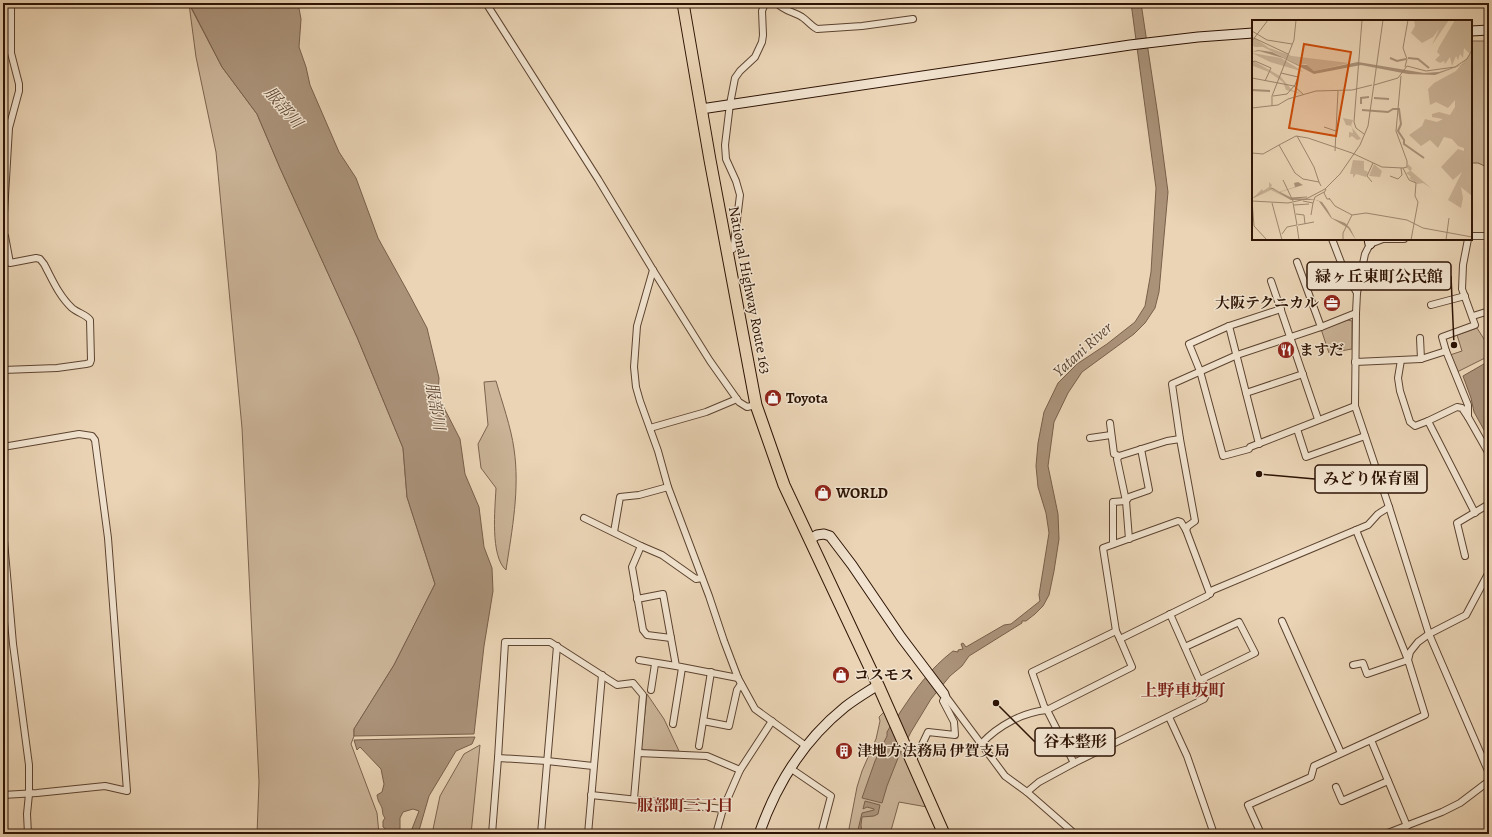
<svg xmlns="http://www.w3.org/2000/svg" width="1492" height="837" font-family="Alegreya,'Noto Serif JP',serif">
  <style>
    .green { fill: #cab397; stroke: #7c634e }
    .water { fill: #aa9279; stroke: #785f4a }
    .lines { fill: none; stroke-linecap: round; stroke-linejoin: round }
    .street-casing { stroke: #5c4330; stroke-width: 8 }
    .secondary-casing { stroke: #2d1304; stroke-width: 11 }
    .highway-casing { stroke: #2d1304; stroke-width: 13 }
    .street { stroke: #f1e3cf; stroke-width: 6 }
    .secondary { stroke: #f1e3cf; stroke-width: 9 }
    .highway { stroke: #ead4b5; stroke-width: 11 }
    .labels { text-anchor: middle; stroke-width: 3; stroke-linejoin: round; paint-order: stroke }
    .street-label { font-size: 15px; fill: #2d1304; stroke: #f1e3cf }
    .poi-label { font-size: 15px; font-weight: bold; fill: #2d1304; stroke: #f1e3cf; text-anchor: start }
    .water-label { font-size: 16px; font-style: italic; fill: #5f4633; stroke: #f1e3cf }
    .neighbourhood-label { font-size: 16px; font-weight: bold; fill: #7a1f14; stroke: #f1e3cf }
    .quarter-label { font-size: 17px; font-weight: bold; fill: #7a1f14; stroke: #f1e3cf }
    .inset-river { fill: none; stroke: #aa9279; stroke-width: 2 }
    .inset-road { fill: none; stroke: #9e876e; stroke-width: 1 }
    .view { fill: #cc4e0b; fill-opacity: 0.15; stroke: #cc4e0b; stroke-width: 2 }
    .inset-edge { fill: none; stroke: #2d1304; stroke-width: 2 }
    .leader { fill: none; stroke: #2d1304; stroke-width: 1.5 }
    .callout-dot { fill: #2d1304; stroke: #f1e3cf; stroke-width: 1.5 }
    .callout { fill: #f1e3cf; stroke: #2d1304; stroke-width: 1.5 }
    .callout-label { font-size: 16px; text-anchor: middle; font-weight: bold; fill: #2d1304 }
  </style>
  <rect width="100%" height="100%" fill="#ead4b5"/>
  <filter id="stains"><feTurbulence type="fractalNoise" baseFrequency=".005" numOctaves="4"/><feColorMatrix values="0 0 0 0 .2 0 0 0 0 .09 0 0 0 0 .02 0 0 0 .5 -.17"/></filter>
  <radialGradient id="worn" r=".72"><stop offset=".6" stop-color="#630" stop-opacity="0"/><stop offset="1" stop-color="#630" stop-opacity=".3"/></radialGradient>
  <!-- green -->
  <g class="green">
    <polygon points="189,4 222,67 257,114 280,168 357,337 403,448 407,497 435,584 394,665 354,729 354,736 351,744 377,813 379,834 257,834 259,782 242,428 216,152 196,57"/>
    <polygon points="1471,41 1489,41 1489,168 1478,163 1471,163"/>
    <polygon points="1348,320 1352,321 1352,349 1329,353 1321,329"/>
    <polygon points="1477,328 1489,347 1489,356 1457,372 1450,355 1462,351 1457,335"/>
    <path d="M496,381C502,402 511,427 514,449C520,489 512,530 506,570C490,556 495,509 496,488L481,468L478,444L488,425L484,382Z"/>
    <polygon points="647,694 664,719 679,751 644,750 641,748"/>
    <polygon points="885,711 927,807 899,802 890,834 848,834 857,787 862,771 876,739 880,721 879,717"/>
    <polygon points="480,745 471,834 432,834 440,796 464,754"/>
  </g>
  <!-- water -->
  <g class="water">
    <polygon points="189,3 298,3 301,19 299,47 306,67 310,85 339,152 356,178 378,238 409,294 427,328 439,378 438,396 460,439 465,474 479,507 484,547 492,568 493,591 484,646 474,734 354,736 354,729 394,665 435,584 407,497 403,448 357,337 280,168 257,114 222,67"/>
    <path d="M1131,3H1141L1158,116L1168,192L1159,292L1155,308L1145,323L1134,334L1082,372L1068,393L1054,422L1048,466L1058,514L1059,539L1054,571L1049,595L1043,606L1035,614L1026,621H1022V623L969,656L962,666L950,676L931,699L911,732L898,758L887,786L882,803L862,798L875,761L887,736V732C891,724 897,718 901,711C917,687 930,669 953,651L958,652V650L963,649L961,644L963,643L966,647L1004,625L1011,624L1040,601L1039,595L1049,533L1046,513L1038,487L1036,466L1038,443L1044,412L1058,383L1077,364L1107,344L1135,322L1145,306L1151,272L1156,188Z"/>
    <polygon points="1489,361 1489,439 1474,412 1471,398 1463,376"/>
    <path d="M475,737L472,744L456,751L429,796L418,834H410L419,811L413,809L403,812L400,818V834H385L386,829L383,827V821L385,818C382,814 383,813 382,808C380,803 378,802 377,795L382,792L384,784L381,769L360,747L357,750L354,740Z"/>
    <polygon points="865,801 880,805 878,814 874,816 862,817 861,825 862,834 857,834 862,813 874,810 874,809 867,807 863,809"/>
  </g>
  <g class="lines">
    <defs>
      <g id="street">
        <polyline points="486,3 598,179 653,270 710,361 739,402 747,407 756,405"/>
        <path d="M777,3C784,11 794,12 802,17C808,21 811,26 817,29L862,26L913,19"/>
        <polyline points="3,230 9,128 19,91 19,84 11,53 11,3"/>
        <path d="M3,234L5,236L10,263L36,258L40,259L44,264C52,279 59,296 72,308C78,313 87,315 90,320L91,360L90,363L86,364L57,368L3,370"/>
        <polyline points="1471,236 1489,236"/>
        <polyline points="1332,239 1342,265 1357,293"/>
        <polyline points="1404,239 1383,239 1370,244 1365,254 1357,293 1356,313 1355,406 1389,507 1429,634 1489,773"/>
        <polyline points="1468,239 1463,265 1462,289 1475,325 1442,337 1446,351 1468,405 1468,417 1489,454"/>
        <polyline points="727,252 733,249 734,244 740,195 736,181 726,159 725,145 730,104 735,78 740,71 755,57 762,42 763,35 762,11 765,3"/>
        <polyline points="1297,262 1321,327"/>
        <polyline points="653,270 637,326 634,367 636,387 640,401 658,451 668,487 709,596 724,641 738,678 755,709 806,746"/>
        <polyline points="1271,281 1318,419"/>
        <polyline points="1431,305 1465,296"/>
        <polyline points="1281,309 1229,326 1189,344 1200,371 1223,456 1249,449 1250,447 1355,406"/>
        <polyline points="1473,316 1489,311"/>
        <polyline points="1229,326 1259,444"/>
        <polyline points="1420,338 1421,359"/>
        <polyline points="1401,360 1398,378 1400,391 1410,422 1415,426 1428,421"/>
        <polyline points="1355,362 1421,359 1446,351"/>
        <polyline points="1246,393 1303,374"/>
        <polyline points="1468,417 1462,408 1457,407 1428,421 1475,513"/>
        <polyline points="1110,423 1114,454 1119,456"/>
        <polyline points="650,428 706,412 737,399"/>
        <polyline points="1297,429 1306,457 1365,436"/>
        <polyline points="1090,438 1111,435"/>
        <polyline points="3,447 79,434 92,436 95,440 108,538 127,791 105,786 37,793 3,795"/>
        <polyline points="584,518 641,546 662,555 696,579 702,578"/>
        <polyline points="3,529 13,644 29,765 29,794 27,814 28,834"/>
        <polyline points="1186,530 1188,526 1195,521 1180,439 1172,384 1237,355 1321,327 1356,313"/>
        <polyline points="614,532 620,497 639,495 668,487"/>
        <polyline points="1129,539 1126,501 1117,459 1119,456 1167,441 1180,439"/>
        <polyline points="1113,544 1113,502 1126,501 1129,497 1149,490 1141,449"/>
        <polyline points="641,546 632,567 643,630 647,635 671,638"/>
        <polyline points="1465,556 1457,523 1489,504"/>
        <polyline points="637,599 663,594 676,666 738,678"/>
        <polyline points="1282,621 1341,753"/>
        <polyline points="1120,639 1116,631 1103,548 1178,521 1181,522 1186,530 1210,594"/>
        <polyline points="1185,647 1239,622 1255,653 1200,680"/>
        <polyline points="639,660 676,666"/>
        <polyline points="1353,665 1363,663 1367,674 1408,660 1410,652 1418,642 1429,634 1466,615 1489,572"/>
        <polyline points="651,690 655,664"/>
        <polyline points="944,694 1005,776 1027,792 1075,834"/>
        <polyline points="1169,717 1187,756 1214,834"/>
        <polyline points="703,721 729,726 737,690 741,684"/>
        <polyline points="673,724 682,668"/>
        <polyline points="1371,740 1407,826"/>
        <path d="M982,743C998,726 1023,712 1047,710L1132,667L1120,639L1207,596L1213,590L1368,525L1378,514L1389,507"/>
        <polyline points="699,746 711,672"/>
        <polyline points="638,753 707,756 740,770"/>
        <polyline points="498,758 547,761 593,766"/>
        <polyline points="911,760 918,753 928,732 955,735 954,722 943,701 946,696"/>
        <polyline points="1074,763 1047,710 1044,706 1032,672 1116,631"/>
        <polyline points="790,768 831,796 821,834"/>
        <polyline points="1336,787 1342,801 1388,781"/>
        <polyline points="1027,792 1039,782 1074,763 1204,699 1206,695 1170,614"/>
        <polyline points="591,795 723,809"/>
        <polyline points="492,834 498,758 505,642 550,642 617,685 633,683 643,695 634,799"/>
        <polyline points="541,834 557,646"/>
        <polyline points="588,834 602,675"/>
        <polyline points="716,834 723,809 740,770 772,721"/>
        <polyline points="1261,834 1248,805 1311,777 1314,766 1425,715 1408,660 1356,530"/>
        <polyline points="1385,834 1442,812 1460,803 1489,781"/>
      </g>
      <g id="secondary">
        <polyline points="1471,31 1489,30"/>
        <polyline points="701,109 1130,45 1198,37 1253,33"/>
        <polyline points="1369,239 1370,244"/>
        <polyline points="810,539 817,535 824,534 830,536 852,565 901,637 944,694"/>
        <path d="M759,834C776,785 804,740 845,707C855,699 867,692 878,685"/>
      </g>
      <polyline id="highway" points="683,3 710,160 756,405 784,485 878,685 944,834"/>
    </defs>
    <!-- street casing -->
    <use href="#street" class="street-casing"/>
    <!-- secondary casing -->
    <use href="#secondary" class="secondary-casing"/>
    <!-- highway casing -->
    <use href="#highway" class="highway-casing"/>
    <!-- street -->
    <use href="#street" class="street"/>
    <!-- secondary -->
    <use href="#secondary" class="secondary"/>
    <!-- highway -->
    <use href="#highway" class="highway"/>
  </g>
  <!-- icons -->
  <defs>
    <symbol id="office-disc" viewBox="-11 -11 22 22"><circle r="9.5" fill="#8f2418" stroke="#f1e3cf"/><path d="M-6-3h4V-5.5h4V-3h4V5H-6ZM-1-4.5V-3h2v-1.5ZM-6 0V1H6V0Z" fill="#fff"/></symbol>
    <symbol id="restaurant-disc" viewBox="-11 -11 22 22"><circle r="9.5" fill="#8f2418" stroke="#f1e3cf"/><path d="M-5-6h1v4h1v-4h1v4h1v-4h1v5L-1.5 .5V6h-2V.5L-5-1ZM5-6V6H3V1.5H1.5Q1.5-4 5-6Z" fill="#fff"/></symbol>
    <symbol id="shop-disc" viewBox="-11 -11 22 22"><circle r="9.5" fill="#8f2418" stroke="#f1e3cf"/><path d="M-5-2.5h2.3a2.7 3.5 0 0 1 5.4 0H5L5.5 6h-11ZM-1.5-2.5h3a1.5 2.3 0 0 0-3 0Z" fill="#fff"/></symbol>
    <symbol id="building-disc" viewBox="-11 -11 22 22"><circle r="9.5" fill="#8f2418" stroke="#f1e3cf"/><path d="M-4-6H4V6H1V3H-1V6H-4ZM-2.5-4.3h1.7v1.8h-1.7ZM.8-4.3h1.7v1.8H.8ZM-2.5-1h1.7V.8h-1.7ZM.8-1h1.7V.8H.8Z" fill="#fff"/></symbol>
  </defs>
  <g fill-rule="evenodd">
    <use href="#office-disc" x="1322" y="293" width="20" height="20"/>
    <use href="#restaurant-disc" x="1276" y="340" width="20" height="20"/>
    <use href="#shop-disc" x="763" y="388" width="20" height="20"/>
    <use href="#shop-disc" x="813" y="483" width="20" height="20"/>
    <use href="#shop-disc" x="831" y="665" width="20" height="20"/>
    <use href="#building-disc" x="834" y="741" width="20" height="20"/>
  </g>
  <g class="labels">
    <!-- street labels -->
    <g class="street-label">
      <text transform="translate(750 290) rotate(79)" y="5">National Highway Route 163</text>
    </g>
    <!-- poi labels -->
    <g class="poi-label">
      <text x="1319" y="308" text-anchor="end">大阪テクニカル</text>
      <text x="1299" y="355">ますだ</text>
      <text x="786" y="403">Toyota</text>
      <text x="836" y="498">WORLD</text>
      <text x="854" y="680">コスモス</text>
      <text x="857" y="756">津地方法務局 伊賀支局</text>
    </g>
    <!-- water labels -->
    <g class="water-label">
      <text transform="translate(284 107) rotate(49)" y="6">服部川</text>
      <text transform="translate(1082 349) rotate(-42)" y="6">Yatani River</text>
      <text transform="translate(436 406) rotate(80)" y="6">服部川</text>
    </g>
    <!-- neighbourhood labels -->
    <g class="neighbourhood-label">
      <text x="685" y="811">服部町三丁目</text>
    </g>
    <!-- quarter labels -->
    <g class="quarter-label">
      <text x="1183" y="696">上野車坂町</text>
    </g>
  </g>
  <!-- overview -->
  <g transform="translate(1252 20)">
    <rect width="220" height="220" fill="#ead4b5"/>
    <path d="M162,0H197L180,25L187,9L181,17L170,23L159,13L163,6ZM203,0H220V176L209,167L211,178L209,188L196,180L210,152L201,160L189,147L206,129L212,131V128L206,126L200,119L192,117L186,128L178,120L169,126L157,115L170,106L173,99L185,102L191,99L180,97V94L187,92L198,95L203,87V80L196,88L184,82L178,85L176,69L182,63L204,51L218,34L212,28L211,38L208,34L206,40L204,36L200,46L198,37L193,44L192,41L188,43L183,40L188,35L185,32L187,27ZM0,16L17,28L40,36L97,43L62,51L54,44L47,45L11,27H3L0,25ZM0,33L29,38L52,52L18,42ZM0,40L28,56L40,70L50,74L34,70L31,62L17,52L1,46ZM91,98L101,100L99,106L109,119L105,120L100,116L97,118V112L101,113L100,106L94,105ZM101,140L112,141V150L116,152L114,157L104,154L101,158V154H98ZM122,144L130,151L128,157L117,156ZM156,144L160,148L159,151L179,168L171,163L165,164L157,158L159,157L154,153L158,151L155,148ZM17,162L20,165L19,167L39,178L63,179L39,180L19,170L0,179L10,169L11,171L17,167Z" fill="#cab397"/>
    <path d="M6,30L20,32L47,45H55L62,51L106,42L172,53L187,52L215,43L183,55L156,54L109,45L62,54L31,38L7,31L0,32ZM46,162L51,165L28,172L40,178L58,179L64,180L70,182L75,189L80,198L93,203L98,208L104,220L96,208L79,198L66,180H39L21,169H16L3,177L0,178L16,169L21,168L27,172L43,167L42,163Z" fill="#aa9279"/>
    <path class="inset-river" d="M138,38L145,41L154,39M156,38L166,39L177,48M0,70L18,71M122,78L137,79M109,84V78L117,77M110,90L136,92L141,89H147L149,104L146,111L152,120V124L172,138"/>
    <path class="inset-road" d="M110,0L102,102L104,108L112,114M0,11L15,20L40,24M2,18L36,34M0,21L16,0M0,42L3,41L19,48L13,61M153,47L155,39L151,28L156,0M149,56L144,111L155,141V147L151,148L157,160L164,163L163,176L166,182L159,220M0,58L42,66L52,75M122,65L146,58L155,46L174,51L203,47L215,39L220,30M21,76L35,74L43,65L46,57L29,53M20,86V76L42,20L44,0M0,88L26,85L36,79L64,71L100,70L120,65M72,107L84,111M45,116L62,147L67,162M27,125L44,116L56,118L100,133L130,147L151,148M83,131L86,71M0,133L11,134L27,125L43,153L51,159L67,162L69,166M138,156L146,159L150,155L149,148M31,160L41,181M120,162L115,156L121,143M74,169L72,173L75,179H78M40,178L55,177M77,178L83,186L100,195L114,193L155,200L171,208L220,217M0,180L2,206L15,220M0,181L36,183L54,179L73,169L88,154L108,125L116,106L131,0M51,181L61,183L63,177L72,172M20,183L30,220M41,183L45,205M42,185L57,184M44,194L52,195L53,204M59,195L61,183M46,205L62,202M45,206L47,220M30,214L35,207L45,205M91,220V213L100,195M194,220L197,198"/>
    <path class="view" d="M52,24L99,32L84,116L37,108Z"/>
    <rect width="220" height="220" class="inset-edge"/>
  </g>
  <!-- callouts -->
  <path class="leader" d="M1454 345L1451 276M1259 474L1315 479M996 703L1035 742"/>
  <g class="callout-dot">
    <circle cx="1454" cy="345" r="4"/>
    <circle cx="1259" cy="474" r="4"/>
    <circle cx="996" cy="703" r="4"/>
  </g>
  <g class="callout">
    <rect x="1307" y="262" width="144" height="28" rx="4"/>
    <rect x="1315" y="465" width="112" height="28" rx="4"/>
    <rect x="1035" y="728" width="80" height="28" rx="4"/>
  </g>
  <g class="callout-label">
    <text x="1379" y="282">緑ヶ丘東町公民館</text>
    <text x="1371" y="484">みどり保育園</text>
    <text x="1075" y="747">谷本整形</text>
  </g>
  <!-- margin -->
  <rect width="1492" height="837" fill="none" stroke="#ead4b5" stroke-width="16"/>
  <rect x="4" y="4" width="1484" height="829" fill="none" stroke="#2d1304" stroke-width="2"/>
  <rect x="8" y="8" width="1476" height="821" fill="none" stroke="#2d1304"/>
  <rect width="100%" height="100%" filter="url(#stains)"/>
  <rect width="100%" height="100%" fill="url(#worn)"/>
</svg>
